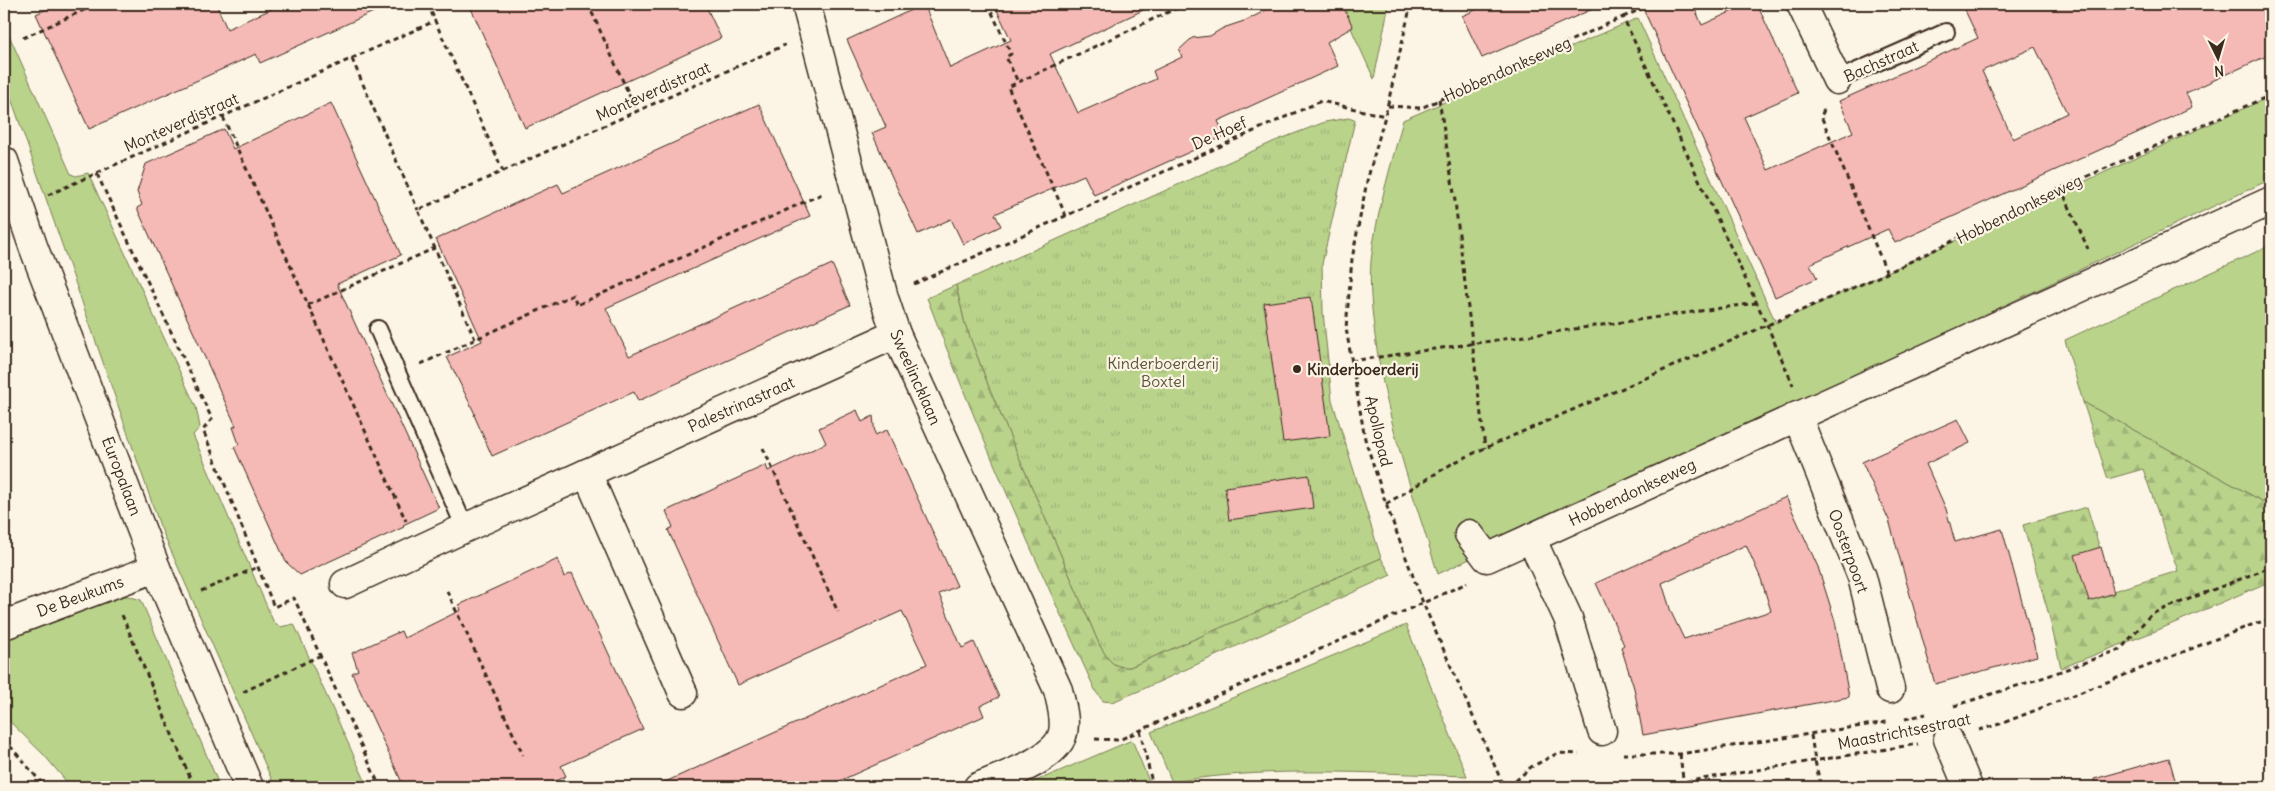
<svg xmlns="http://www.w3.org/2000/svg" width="2275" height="791" font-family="Delius,sans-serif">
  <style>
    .green { fill: #b9d38b; stroke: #7a7e54 }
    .forest { fill: url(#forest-firs); stroke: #7a7e54 }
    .park { fill: url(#park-tufts); stroke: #7a7e54 }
    .building { fill: #f5b9b6; stroke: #3b2a1e; fill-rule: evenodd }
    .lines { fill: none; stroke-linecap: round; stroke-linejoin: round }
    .lane-casing { stroke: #3b2a1e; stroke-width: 20 }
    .street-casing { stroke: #3b2a1e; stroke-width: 31 }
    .secondary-casing { stroke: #3b2a1e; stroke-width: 31 }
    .path { stroke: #3b2a1e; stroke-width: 3; stroke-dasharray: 5 4; stroke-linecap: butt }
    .lane { stroke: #fcf5e5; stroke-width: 16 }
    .street { stroke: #fcf5e5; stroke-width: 28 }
    .secondary { stroke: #fcf5e5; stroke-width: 28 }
    .poi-dot { fill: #3b2a1e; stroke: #fcf5e5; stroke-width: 2 }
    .labels { text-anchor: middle; stroke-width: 4.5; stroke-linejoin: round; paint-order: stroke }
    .street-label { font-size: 16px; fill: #3b2a1e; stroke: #fcf5e5 }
    .park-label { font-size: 16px; fill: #5a5439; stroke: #fcf5e5 }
    .poi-label { font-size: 16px; font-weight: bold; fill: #3b2a1e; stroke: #fcf5e5; text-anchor: start }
  </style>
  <defs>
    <pattern id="forest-firs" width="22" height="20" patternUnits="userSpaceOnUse" patternTransform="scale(1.25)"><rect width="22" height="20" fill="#b9d38b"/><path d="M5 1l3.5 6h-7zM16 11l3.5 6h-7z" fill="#a0b578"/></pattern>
    <pattern id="park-tufts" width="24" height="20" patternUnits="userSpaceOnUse" patternTransform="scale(1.25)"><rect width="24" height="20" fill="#b9d38b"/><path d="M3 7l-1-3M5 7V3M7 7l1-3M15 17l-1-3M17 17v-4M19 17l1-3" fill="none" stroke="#a0b578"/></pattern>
  </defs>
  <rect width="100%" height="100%" fill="#fcf5e5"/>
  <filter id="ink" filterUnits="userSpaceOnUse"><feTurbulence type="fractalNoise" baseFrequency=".02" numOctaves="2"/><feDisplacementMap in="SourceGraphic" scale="10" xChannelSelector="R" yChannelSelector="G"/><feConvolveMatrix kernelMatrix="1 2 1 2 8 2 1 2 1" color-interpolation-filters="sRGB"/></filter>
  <g filter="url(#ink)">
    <!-- green -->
    <g class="green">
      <polygon points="1340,4 1389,4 1374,79"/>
      <path d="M1638,18L1776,323L2271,96V179L1438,574C1413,495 1386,418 1375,336C1372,311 1369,286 1371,261C1376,213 1391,166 1403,120Z"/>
      <polygon points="4,24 71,174 76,176 88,173 196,407 200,427 193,435 274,623 280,627 294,624 368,787 275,787 160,526 4,78"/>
      <polygon points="2271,245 2271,506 2083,402 2065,340"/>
      <polygon points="128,596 141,600 220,787 71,787 44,755 4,716 4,641 13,633 111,597"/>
      <path d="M1406,625L1467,776C1369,773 1269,766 1172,782L1151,732Z"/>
      <polygon points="1132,740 1151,786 1022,787 1118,746"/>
    </g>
    <!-- forest -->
    <g class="forest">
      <path d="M956,285L965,324L989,387L1100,646C1110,661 1111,667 1130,667L1381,558L1391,575L1139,691L1112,702L1103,701L1096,692C1036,562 978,432 927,298Z"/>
      <polygon points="2083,402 2271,506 2271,581 2158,630 2061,668 2049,615 2023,525 2087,507 2113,591 2178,571 2143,469 2108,479"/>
    </g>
    <!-- park -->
    <path class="park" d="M1348,118L1355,120L1322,264L1323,312L1332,400L1381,558L1130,667C1111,667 1110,661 1100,646L989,387L965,324L956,285L1275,141L1325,122Z"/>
    <!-- building -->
    <g class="building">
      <polygon points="58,4 216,4 227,29 283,4 391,4 260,63 256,54 89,129 36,14"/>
      <polygon points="469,4 705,4 721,38 525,128"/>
      <polygon points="924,4 950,68 1011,40 994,4 1156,4 1050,54 1078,113 1156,79 1153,71 1182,57 1179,50 1192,38 1210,36 1223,28 1247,20 1278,4 1342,4 1353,27 1327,42 1338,66 1218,121 1225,136 1094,195 1084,175 995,214 1001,226 963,244 951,219 918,234 872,133 886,127 847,40"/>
      <polygon points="1489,4 1604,4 1482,58 1462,16"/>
      <path d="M1641,4H1693L1702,25L1748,4H1757L1798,93L1744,117L1768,170L1853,132L1839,101L1978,38L1962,4H2271V54L2186,93L2192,107L2161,122L1895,243L1888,229L1810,264L1817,278L1775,297ZM2035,47L2067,113L2013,139L1982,71Z"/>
      <polygon points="331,103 401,255 337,284 439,508 403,525 404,527 300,575 286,562 234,447 239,444 233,427 236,426 137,208 142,205 137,192 146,164 224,129 233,149"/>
      <polygon points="759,104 810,216 606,308 629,356 832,264 850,305 638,401 634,392 492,456 474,415 475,414 447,357 482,341 436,239 558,184 563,193"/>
      <polygon points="1311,297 1330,436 1283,442 1264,303"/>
      <polygon points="857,410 862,422 873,416 875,435 887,430 957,586 939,594 962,648 974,642 999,697 980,706 984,716 826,787 654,787 927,664 902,611 738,685 668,530 673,527 666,511 766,465 768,471 826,443 819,428"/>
      <polygon points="1958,419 1970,443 1926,464 1946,509 1955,542 2002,529 2037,656 1935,684 1889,520 1862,462"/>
      <polygon points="1309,475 1313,508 1229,520 1225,487"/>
      <path d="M1786,497L1818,567L1835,621L1849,697L1643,735L1634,688L1621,647L1624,645L1596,583ZM1746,545L1761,579L1771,611L1684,639L1671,612L1662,583Z"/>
      <polygon points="2101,547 2114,593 2089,601 2075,555"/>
      <polygon points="558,559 564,577 572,573 643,729 561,766 566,776 542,787 404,787 352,673 358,670 352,653 401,631 404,638 461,610 459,605"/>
      <polygon points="2169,758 2177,787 2095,787 2094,779"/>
    </g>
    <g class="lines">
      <defs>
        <g id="lane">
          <polyline points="1837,80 1946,32"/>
          <polyline points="378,329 465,528"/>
        </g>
        <g id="street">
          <path d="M806,4L884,298L896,334L1058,690C1061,703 1067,722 1062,736C1053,761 1001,777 978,787"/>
          <polyline points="1801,4 1837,80"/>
          <polyline points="1797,416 1862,577 1890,689"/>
          <polyline points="587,473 683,693"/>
          <polyline points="1469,534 1487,558 2271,201"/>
          <polyline points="1531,538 1568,618 1602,731"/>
          <polyline points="345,584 465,528 896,334"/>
          <polyline points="4,625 156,568"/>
          <polyline points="1948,739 1968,787"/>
        </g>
        <polyline id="secondary" points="4,161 33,246 156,568 249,787"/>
      </defs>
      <!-- lane casing -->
      <use href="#lane" class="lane-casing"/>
      <!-- street casing -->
      <use href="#street" class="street-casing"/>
      <!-- secondary casing -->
      <use href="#secondary" class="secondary-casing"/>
      <!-- path -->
      <g class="path">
        <polyline points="428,4 435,21"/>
        <polyline points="588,4 637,112"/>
        <polyline points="988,4 1011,54 1006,57 1018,82"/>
        <polyline points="1411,4 1385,116 1367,181 1352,259 1346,328 1365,439 1386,504 1423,603 1504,787"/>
        <polyline points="1623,17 1653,4"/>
        <polyline points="23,38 97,4"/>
        <polyline points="352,59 418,210"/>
        <polyline points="1439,99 1454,193 1485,448"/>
        <polyline points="1388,106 1421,108 1623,17 1767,325 1793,385"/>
        <polyline points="1824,110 1821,116 1887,273"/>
        <polyline points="223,117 406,521"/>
        <polyline points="503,171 785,45"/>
        <polyline points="97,174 212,419 203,430 274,607 294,598 380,787"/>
        <polyline points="2061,188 2088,249"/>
        <polyline points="48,195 435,21 503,171 418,210 475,339"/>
        <polyline points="1066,216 1008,87 1179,7 1180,4"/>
        <polyline points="914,284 1321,101 1385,116"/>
        <polyline points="308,305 435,248"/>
        <polyline points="1351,361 1756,303"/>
        <polyline points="421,364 573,295 577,305 824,193"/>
        <polyline points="763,448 838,612"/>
        <polyline points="1386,504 1453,463 1485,448 1887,273 2061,188 2271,95"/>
        <polyline points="201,591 258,567"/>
        <polyline points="447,591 523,755"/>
        <polyline points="122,615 194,787"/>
        <polyline points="243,692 319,656"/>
        <polyline points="1954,706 2045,677 2121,649 2151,614 2271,567"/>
        <polyline points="1905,719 1926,714"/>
        <polyline points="1140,730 1153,787"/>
        <polyline points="1979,730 2003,723 2254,624 2271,619"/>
        <polyline points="1811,735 1815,761 1821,787"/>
        <polyline points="4,739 45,787"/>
        <polyline points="1095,739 1119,740 1467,583"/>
        <polyline points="1623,754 1680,754 1887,722"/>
        <polyline points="1680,754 1684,787"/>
        <polyline points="1509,787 1531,767 1558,753 1579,754"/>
        <polyline points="1614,787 1683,782 1918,744"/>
      </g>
      <!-- lane -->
      <use href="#lane" class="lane"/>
      <!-- street -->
      <use href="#street" class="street"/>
      <!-- secondary -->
      <use href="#secondary" class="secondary"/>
    </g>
  </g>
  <!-- markers -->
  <circle class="poi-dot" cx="1297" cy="369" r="5"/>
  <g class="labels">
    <!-- street labels -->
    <g class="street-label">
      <text transform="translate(1881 61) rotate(-24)" y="6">Bachstraat</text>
      <text transform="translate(1507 69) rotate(-24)" y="6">Hobbendonkseweg</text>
      <text transform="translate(653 91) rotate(-24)" y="6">Monteverdistraat</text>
      <text transform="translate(181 122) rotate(-24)" y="6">Monteverdistraat</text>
      <text transform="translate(1219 133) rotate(-24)" y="6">De Hoef</text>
      <text transform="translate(2019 209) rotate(-26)" y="6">Hobbendonkseweg</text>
      <text transform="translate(916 377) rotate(66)" y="6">Sweelincklaan</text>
      <text transform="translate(741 404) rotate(-24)" y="6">Palestrinastraat</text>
      <text transform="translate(1379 431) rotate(77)" y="6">Apollopad</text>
      <text transform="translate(122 476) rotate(69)" y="6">Europalaan</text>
      <text transform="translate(1632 492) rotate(-25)" y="6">Hobbendonkseweg</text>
      <text transform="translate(1849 551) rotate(70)" y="6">Oosterpoort</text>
      <text transform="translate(80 596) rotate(-20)" y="6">De Beukums</text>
      <text transform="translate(1904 731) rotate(-11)" y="6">Maastrichtsestraat</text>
    </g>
    <!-- park labels -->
    <g class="park-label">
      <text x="1163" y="369">Kinderboerderij<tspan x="1163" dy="18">Boxtel</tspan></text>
    </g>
    <!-- poi labels -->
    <g class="poi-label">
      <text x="1307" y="375">Kinderboerderij</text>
    </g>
  </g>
  <!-- margin -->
  <rect width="2275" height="791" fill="none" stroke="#fcf5e5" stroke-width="20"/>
  <rect x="10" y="10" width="2255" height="771" fill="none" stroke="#3b2a1e" stroke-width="2" filter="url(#ink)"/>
  <!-- north arrow -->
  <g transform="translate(2218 58) rotate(175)" stroke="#fcf5e5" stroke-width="4" paint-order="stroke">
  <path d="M0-4L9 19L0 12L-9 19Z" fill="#3b2a1e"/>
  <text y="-8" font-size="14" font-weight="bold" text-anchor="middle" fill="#3b2a1e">N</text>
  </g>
</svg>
